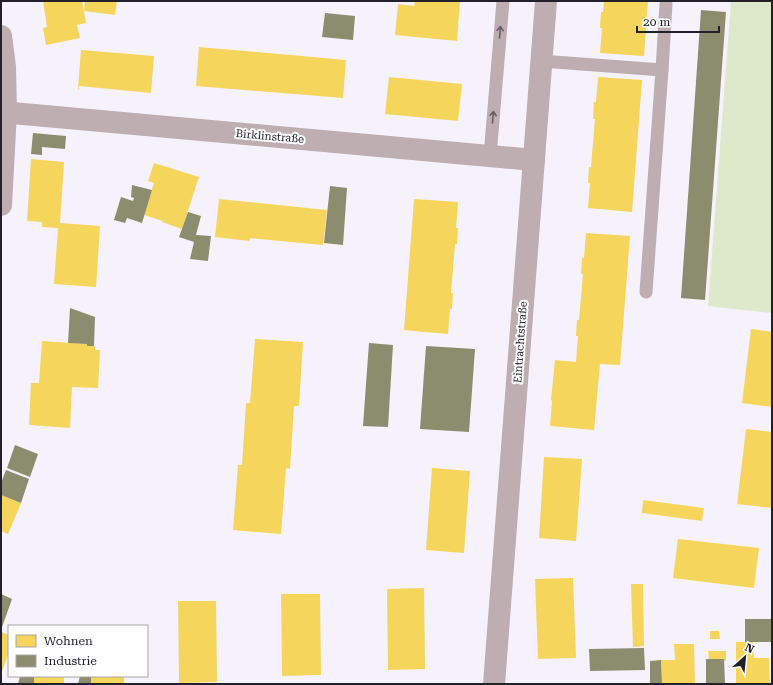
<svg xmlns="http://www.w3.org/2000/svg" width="773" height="685" font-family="'Roboto Serif',serif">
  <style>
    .green { fill: #dde9ca }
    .homes { fill: #f6d55c }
    .industry { fill: #8c8c6e }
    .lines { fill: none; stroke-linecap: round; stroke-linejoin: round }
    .service { stroke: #beadb1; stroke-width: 13 }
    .minor { stroke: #beadb1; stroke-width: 22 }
    .oneway { stroke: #685f66 }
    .labels { text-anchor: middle; stroke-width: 4; stroke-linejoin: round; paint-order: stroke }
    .street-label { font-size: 11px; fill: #222029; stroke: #fff }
  </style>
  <rect width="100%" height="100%" fill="#f5f2fc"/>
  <!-- green -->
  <polygon class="green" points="731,1 772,1 772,313 708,306"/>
  <!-- homes -->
  <g class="homes">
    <polygon points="43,1 82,1 86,23 77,25 80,38 46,45 43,28 47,27"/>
    <polygon points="85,1 117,1 115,15 84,11"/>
    <polygon points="415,1 460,1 457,41 395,35 398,4 414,6"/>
    <polygon points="604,1 648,1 644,56 600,53 602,28 600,28 601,12 603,12"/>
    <polygon points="199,47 346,60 343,98 196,86"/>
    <polygon points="81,50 154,56 151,93 79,86 79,90 78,89"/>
    <polygon points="389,77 462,84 458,121 385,114"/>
    <polygon points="598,77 642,80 632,212 588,208 590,183 588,183 589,167 591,167 595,119 593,119 594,102 596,102"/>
    <polygon points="31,159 64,162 60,223 100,226 96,287 54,284 58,228 42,227 42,222 27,221"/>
    <polygon points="154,163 199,177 182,229 162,222 163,221 144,215 154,183 148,181"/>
    <polygon points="219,199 327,210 323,245 250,238 249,241 215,237"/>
    <polygon points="414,199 458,202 456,228 458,228 457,244 455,244 451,293 453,293 452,309 450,309 448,334 404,330"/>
    <polygon points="586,233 630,236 620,365 600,364 594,430 550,426 552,401 551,400 555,360 576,362 578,336 576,336 577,320 579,320 583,274 581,274 582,258 584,258"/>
    <polygon points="751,329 772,332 772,407 742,403"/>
    <polygon points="255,339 303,342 299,406 294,406 290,469 286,468 281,534 233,530 238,465 242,465 246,403 250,403"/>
    <polygon points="42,341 87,344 87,346 95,346 95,350 100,350 98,388 72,387 70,428 29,425 31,383 39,383"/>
    <polygon points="746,429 772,432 772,508 737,504"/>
    <polygon points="544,457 582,459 576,541 539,538"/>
    <polygon points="432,468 470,471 464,553 426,550"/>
    <polygon points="1,495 21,503 8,534 1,531"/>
    <polygon points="643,500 704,508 702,521 642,513"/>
    <polygon points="678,539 759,548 754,588 673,578"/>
    <polygon points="573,578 576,658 538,659 535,579"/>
    <polygon points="631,584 643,584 644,646 633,647"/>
    <polygon points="424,588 425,669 388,670 387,589"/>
    <polygon points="281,594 320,594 321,675 282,676"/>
    <polygon points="178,601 216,601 217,682 179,683"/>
    <polygon points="710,631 719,631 720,639 710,639"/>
    <polygon points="1,632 9,635 9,652 1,674"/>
    <polygon points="736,642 753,642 754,658 769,658 770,684 736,684"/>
    <polygon points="674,644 694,644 695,684 662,684 661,660 675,660"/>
    <polygon points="708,651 726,651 726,661 724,661 724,659 709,659"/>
    <rect x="34" y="676" width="30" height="8"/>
    <rect x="91" y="676" width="33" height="8"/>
  </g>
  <!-- industry -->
  <g class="industry">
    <polygon points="701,10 726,12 705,300 681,298"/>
    <polygon points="325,13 355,16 353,40 322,37"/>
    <polygon points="33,133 66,136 65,149 42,147 42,155 31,154"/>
    <polygon points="132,185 152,190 142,223 127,218 125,223 114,220 121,197 133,201 134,198 131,197"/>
    <polygon points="330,186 347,188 343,245 324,243"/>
    <polygon points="188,212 201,216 196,235 211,236 208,261 190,259 194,242 179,237"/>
    <polygon points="70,308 95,317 94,346 87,346 87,344 68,343"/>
    <polygon points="369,343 393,345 388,427 363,426"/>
    <polygon points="426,346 475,349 469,432 420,429"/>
    <polygon points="15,445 38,454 30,477 7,468"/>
    <polygon points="6,470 29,479 21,503 1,495 1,483"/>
    <polygon points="1,594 12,599 1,630"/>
    <rect x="745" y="619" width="27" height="23"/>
    <polygon points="644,648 645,670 590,671 589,649"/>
    <polygon points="706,659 724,659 725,683 706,684"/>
    <polygon points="661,660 662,684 650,684 650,661"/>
    <polygon points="20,676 34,676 34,684 18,684"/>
    <polygon points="80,676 91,676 91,684 78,684"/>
  </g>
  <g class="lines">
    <!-- service -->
    <g class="service">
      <polyline points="541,61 662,70 646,292"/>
      <polyline points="662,70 666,4"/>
      <polyline points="490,156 503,1"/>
    </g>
    <!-- minor -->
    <g class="minor">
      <polyline points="1,36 5,67 6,112 1,205"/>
      <polyline points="1,112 534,160"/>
      <polyline points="494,684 546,1"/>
    </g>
  </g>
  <!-- one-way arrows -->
  <defs><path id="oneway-shaft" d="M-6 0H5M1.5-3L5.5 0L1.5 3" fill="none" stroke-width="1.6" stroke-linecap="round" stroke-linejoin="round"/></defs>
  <g class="oneway">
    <use href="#oneway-shaft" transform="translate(500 32) rotate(-85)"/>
    <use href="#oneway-shaft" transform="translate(493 117) rotate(-85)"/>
  </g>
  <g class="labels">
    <!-- street labels -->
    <g class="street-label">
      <text transform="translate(270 136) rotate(5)" y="4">Birklinstraße</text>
      <text transform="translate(520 342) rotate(-86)" y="4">Eintrachtstraße</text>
    </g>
  </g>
  <!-- border -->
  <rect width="773" height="685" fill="none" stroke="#222029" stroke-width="4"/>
  <!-- legend -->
  <rect x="8" y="625" width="140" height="52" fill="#ffffff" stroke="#a7a6a9"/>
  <rect x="16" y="635" width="20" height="12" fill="#f6d55c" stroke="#a7a6a9"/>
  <text x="44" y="645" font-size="12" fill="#222029">Wohnen</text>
  <rect x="16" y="655" width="20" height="12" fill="#8c8c6e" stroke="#a7a6a9"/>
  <text x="44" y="665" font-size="12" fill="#222029">Industrie</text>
  <!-- north arrow -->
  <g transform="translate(745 657) rotate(27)" stroke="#ffffff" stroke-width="3" paint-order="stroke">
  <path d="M0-3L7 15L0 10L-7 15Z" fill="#222029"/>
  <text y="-6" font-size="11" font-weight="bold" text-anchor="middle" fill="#222029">N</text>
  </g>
  <!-- scale -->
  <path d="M637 26v6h82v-6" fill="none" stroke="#222029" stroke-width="2"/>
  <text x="643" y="26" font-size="12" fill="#222029" stroke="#ffffff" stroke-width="3" paint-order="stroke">20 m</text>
</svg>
